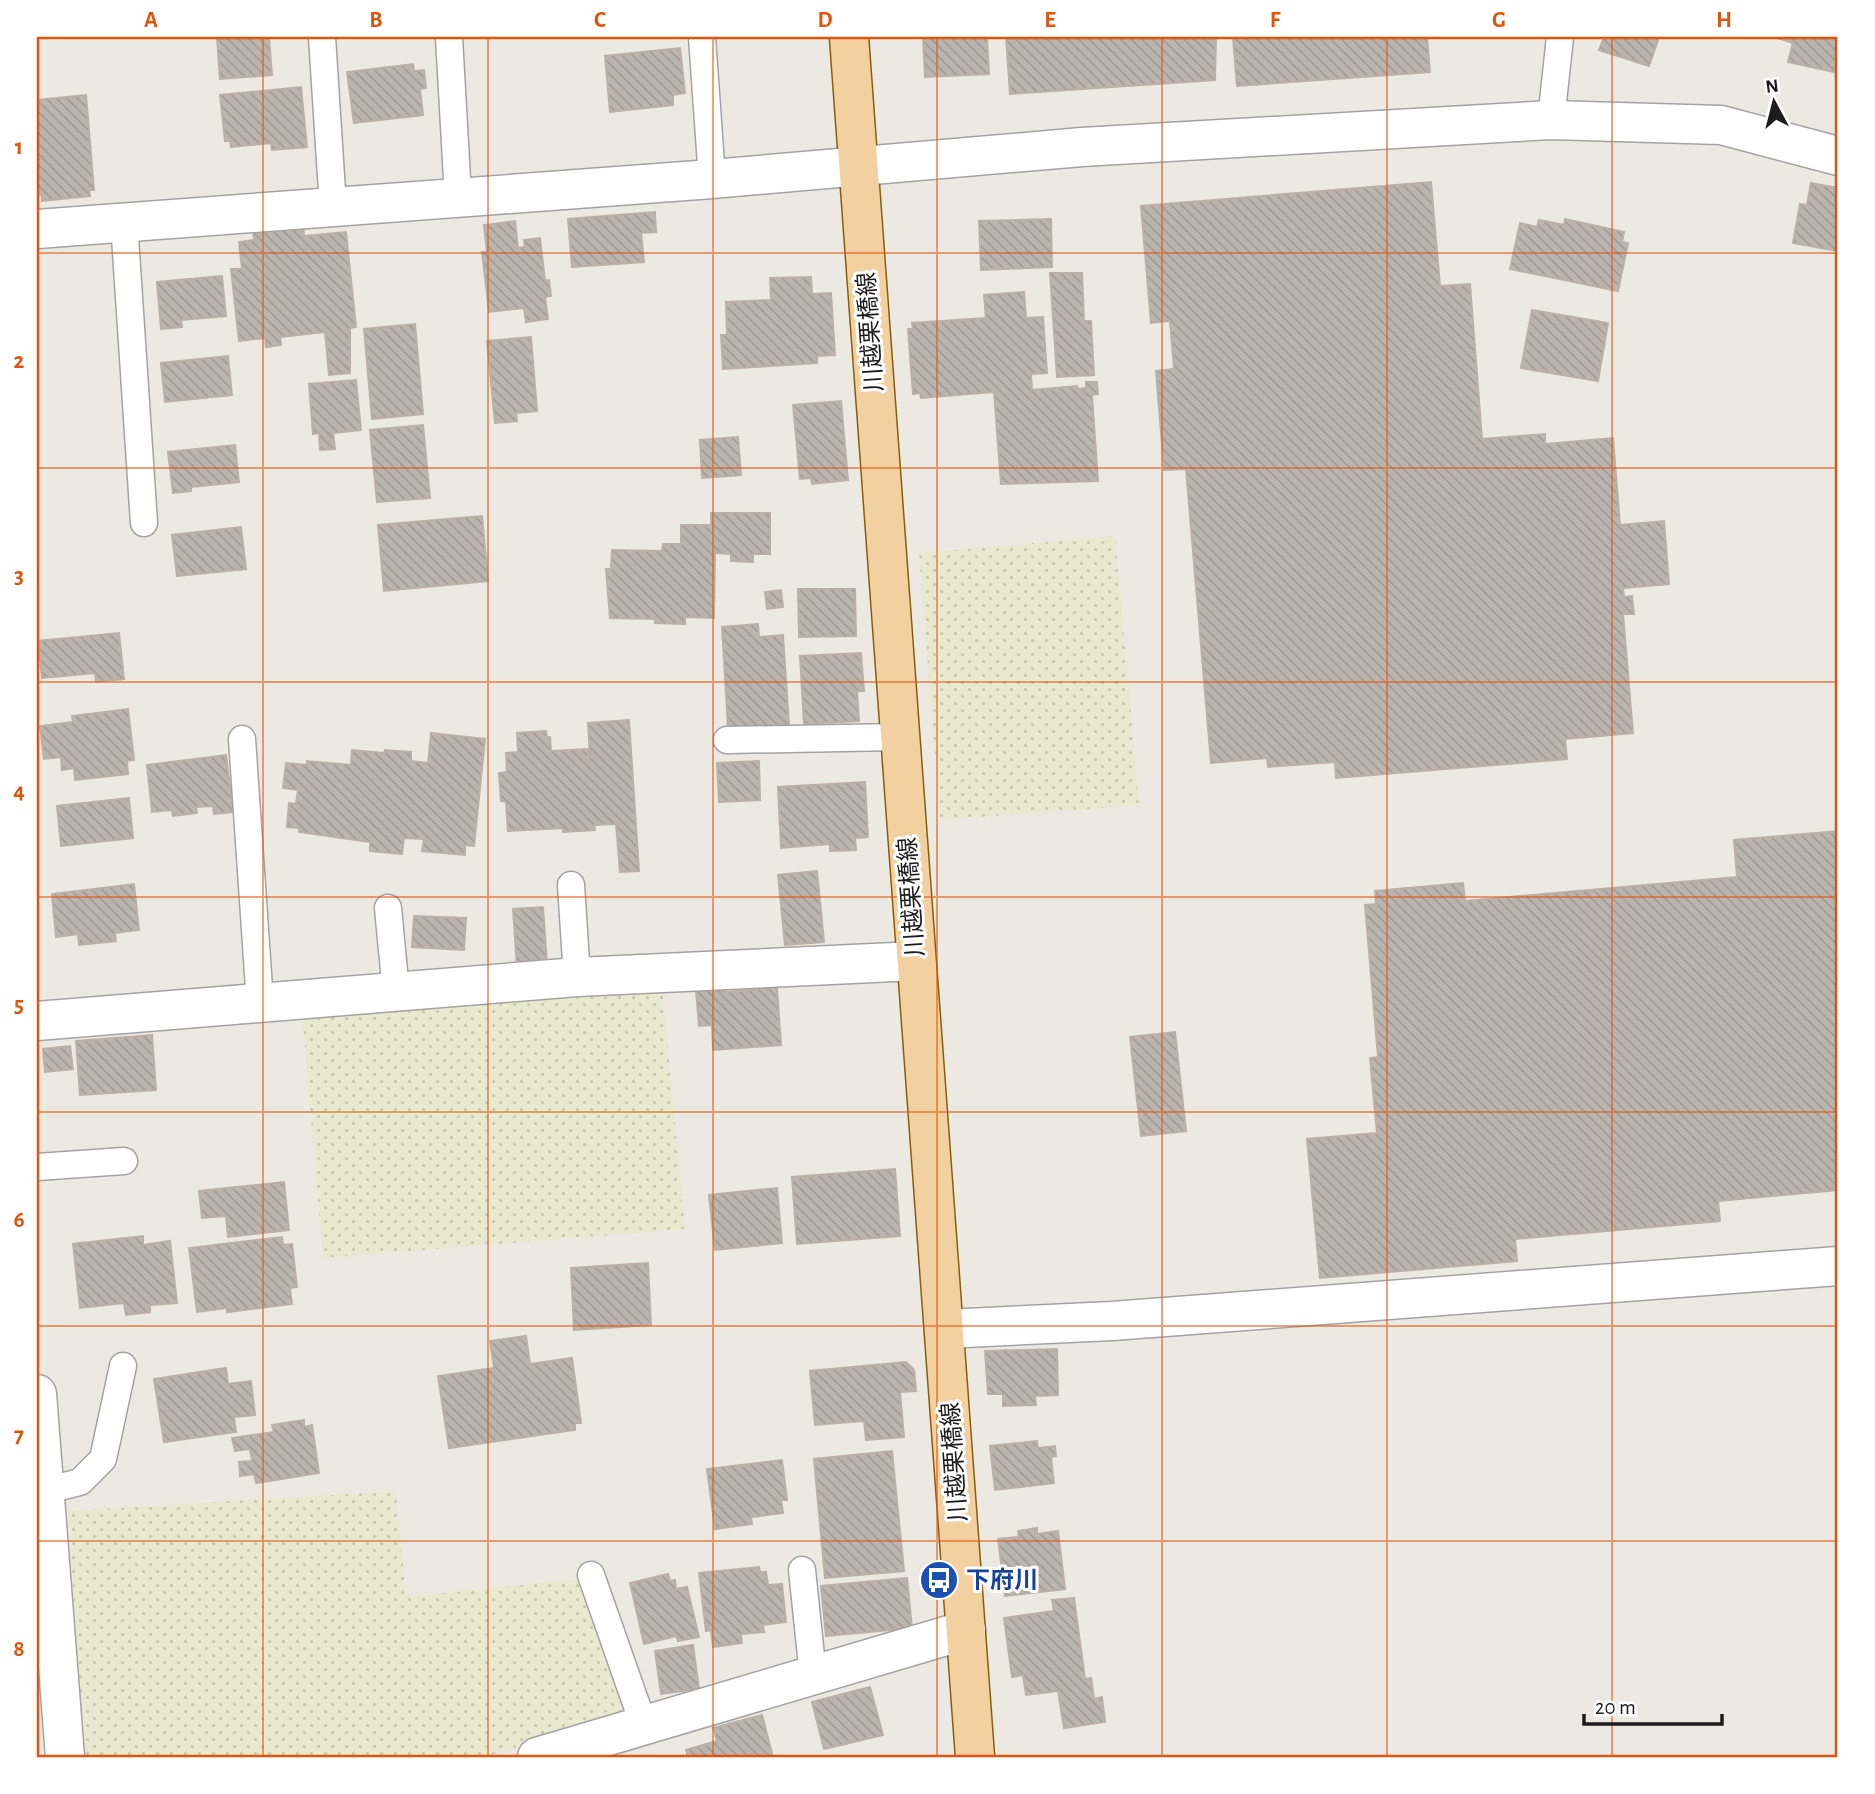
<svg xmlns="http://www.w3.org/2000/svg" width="1875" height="1794" font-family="'Alegreya Sans','Noto Sans JP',sans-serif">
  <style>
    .farmland { fill: url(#farmland-dots) }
    .building { fill: url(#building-back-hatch); stroke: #bcb0a6; stroke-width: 2 }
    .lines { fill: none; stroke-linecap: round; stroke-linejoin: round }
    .service-casing { stroke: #a3a3a3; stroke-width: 29 }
    .minor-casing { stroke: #a3a3a3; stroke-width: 41 }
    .primary-casing { stroke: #865f0d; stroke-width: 41 }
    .service { stroke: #fff; stroke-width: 26 }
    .minor { stroke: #fff; stroke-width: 38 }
    .primary { stroke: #f3d0a0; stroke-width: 38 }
    .grid { fill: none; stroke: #de560d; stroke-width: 2; stroke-opacity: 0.55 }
    .labels { text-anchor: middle; stroke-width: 6; stroke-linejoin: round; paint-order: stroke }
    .street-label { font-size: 24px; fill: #1c1c1c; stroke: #fff }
    .transit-label { font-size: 24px; font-weight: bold; fill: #164399; stroke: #fff; text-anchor: start }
    .neatline { fill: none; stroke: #de560d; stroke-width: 2.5 }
    .grid-label { font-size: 23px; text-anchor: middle; font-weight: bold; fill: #de560d }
  </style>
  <defs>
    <pattern id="farmland-dots" width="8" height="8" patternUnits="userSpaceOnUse" patternTransform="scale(1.75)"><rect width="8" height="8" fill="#e7eace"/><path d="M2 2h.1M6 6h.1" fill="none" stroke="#c6c8b0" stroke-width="1.8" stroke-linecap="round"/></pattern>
    <pattern id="building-back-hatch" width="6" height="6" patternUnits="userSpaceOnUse" patternTransform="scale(1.75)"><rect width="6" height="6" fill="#bcb5af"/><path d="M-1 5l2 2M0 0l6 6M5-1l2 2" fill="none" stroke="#a19b96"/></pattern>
  </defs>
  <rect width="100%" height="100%" fill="#ece9e2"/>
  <!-- farmland -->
  <g class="farmland">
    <polygon points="1115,536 1139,805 940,820 919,553"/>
    <polygon points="662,986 685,1229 323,1258 302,1012"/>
    <polygon points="396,1491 406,1597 580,1579 623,1709 621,1720 484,1757 82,1757 69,1511"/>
  </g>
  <!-- building -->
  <g class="building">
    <polygon points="217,37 269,37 272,75 220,79"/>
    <polygon points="923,37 987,37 989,74 925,77"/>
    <polygon points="1006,37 1216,37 1215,80 1010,94"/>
    <polygon points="1233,37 1427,37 1430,72 1237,86"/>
    <polygon points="1604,37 1659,37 1649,66 1599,50"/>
    <polygon points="1774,37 1838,37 1834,72 1788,62 1793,43"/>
    <polygon points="680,48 685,93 673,95 673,105 610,112 605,56"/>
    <polygon points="413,64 414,71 424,70 426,88 420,89 423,115 354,123 347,72"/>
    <polygon points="301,87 307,147 272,150 271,143 231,147 230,141 225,141 220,95"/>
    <polygon points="86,95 94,190 89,190 90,196 42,201 42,195 37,195 37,100"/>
    <polygon points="1431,182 1440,286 1470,284 1482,439 1545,434 1545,444 1613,438 1620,525 1664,521 1669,584 1623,588 1624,597 1632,596 1634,614 1623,614 1633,733 1565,739 1567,759 1336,778 1335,762 1268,767 1267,758 1211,763 1186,469 1164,470 1156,371 1174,369 1170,321 1151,323 1141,206"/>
    <polygon points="1811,183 1838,188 1838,251 1793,243 1800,204 1807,205"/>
    <polygon points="655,212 656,232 641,233 644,262 572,267 568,219"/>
    <polygon points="1051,219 1052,267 981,270 979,221"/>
    <polygon points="1565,219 1624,232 1622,242 1628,243 1618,291 1510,269 1520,223 1537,227 1539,220 1564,225"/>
    <polygon points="515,221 518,248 525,247 524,240 540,238 545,281 549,280 551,296 545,297 548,319 526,322 524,308 489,312 482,252 487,252 484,225"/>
    <polygon points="303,226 304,236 346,232 356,327 350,328 350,373 329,375 325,332 280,337 281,345 266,347 265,338 239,341 231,269 242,269 239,242 254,240 253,231"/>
    <polygon points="1050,273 1082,273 1084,321 1091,321 1094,375 1057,377"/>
    <polygon points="222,276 226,316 181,320 182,327 161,329 157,282"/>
    <polygon points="811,277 812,294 831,293 835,355 817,356 817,363 723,369 721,335 727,335 726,302 771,300 770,278"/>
    <polygon points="1024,292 1026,318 1043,317 1047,373 1031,374 1032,390 1077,386 1078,389 1086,388 1086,382 1097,382 1098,394 1092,395 1098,481 1001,484 994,392 921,398 920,393 913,394 908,329 913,329 912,323 986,318 984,295"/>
    <polygon points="1532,310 1608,323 1598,381 1521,368"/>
    <polygon points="415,324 423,414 372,419 364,329"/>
    <polygon points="531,337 537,411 516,413 517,421 495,423 487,341"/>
    <polygon points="228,356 232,395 165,402 161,363"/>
    <polygon points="356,380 361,430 333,433 335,449 320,450 319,433 313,434 309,384"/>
    <polygon points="841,401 848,480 812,484 811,478 800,479 793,405"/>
    <polygon points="423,425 430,498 377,502 370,430"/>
    <polygon points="738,437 741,475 702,478 700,440"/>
    <polygon points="235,445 239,482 191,487 191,491 173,493 168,452"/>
    <polygon points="711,513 770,513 770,554 753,554 753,562 731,561 731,554 715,553 714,618 685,617 685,624 655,623 655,619 610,618 606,569 611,569 612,550 662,551 663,544 681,544 681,525 711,525"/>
    <polygon points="482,516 488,581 384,591 378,525"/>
    <polygon points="241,527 246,569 177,576 172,535"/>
    <polygon points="798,589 855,589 856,636 799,637"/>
    <polygon points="781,590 783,607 767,609 765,592"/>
    <polygon points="758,624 759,637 783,635 789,725 728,728 722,627"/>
    <polygon points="119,633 124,679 96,682 95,673 42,678 38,641"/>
    <polygon points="861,653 864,691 857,691 859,721 804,724 800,656"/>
    <polygon points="128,709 134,760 127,761 128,774 75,780 74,768 62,770 61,757 44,759 40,726 73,722 72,716"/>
    <polygon points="629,720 639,871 620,872 616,824 594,825 595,830 563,832 563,828 508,831 506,802 501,801 499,773 507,772 506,753 518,752 517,733 546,731 547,737 550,737 551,751 588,749 588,757 590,757 588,723"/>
    <polygon points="431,733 485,739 474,846 465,845 465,855 422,851 424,839 404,838 402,854 370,851 370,842 299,832 299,828 287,827 289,803 296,804 298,790 283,788 286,763 307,765 307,761 351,765 352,750 384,753 385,750 411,752 411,761 428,763"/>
    <polygon points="226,755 233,812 214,814 213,806 196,807 197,813 173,816 172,810 152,812 147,765"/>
    <polygon points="759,761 760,800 719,802 717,763"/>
    <polygon points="865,782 868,837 855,838 856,850 830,851 830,844 781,848 778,787"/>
    <polygon points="129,798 133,838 61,846 57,806"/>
    <polygon points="1838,831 1838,1190 1718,1201 1720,1221 1515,1239 1517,1261 1320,1278 1307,1139 1377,1133 1370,1058 1378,1057 1365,905 1376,904 1375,891 1463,883 1465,901 1737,877 1734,840"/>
    <polygon points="817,871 824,942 785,945 778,875"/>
    <polygon points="134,884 139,930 115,933 116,941 79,945 78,934 56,937 52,894"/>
    <polygon points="543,907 547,965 517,967 513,909"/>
    <polygon points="414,916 466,918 464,950 412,947"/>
    <polygon points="725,988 725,992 777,988 781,1045 713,1050 712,1025 699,1026 696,990"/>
    <polygon points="1175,1032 1186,1131 1141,1136 1130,1037"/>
    <polygon points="152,1035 156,1090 80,1095 76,1041"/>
    <polygon points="70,1046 73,1069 45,1072 43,1049"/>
    <polygon points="895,1169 900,1236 797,1244 792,1177"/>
    <polygon points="284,1182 289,1230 228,1237 226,1216 202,1218 199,1191"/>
    <polygon points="777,1188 782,1243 715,1250 709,1195"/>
    <polygon points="143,1236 143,1245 170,1241 177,1303 150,1305 150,1312 126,1315 124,1303 80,1308 73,1244"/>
    <polygon points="282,1237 283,1245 292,1244 297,1287 290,1288 292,1304 227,1312 227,1308 197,1312 189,1248"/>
    <polygon points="648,1263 651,1325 574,1330 571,1268"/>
    <polygon points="526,1336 530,1364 572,1358 581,1423 575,1423 575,1430 449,1448 438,1376 494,1368 490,1341"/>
    <polygon points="1057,1349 1058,1395 1035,1396 1036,1405 1003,1406 1003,1394 988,1394 985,1351"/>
    <polygon points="906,1362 914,1370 916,1391 900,1392 904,1437 866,1440 864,1421 815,1425 810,1371"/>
    <polygon points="226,1368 228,1384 251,1381 255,1415 234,1417 236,1432 164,1442 154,1379"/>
    <polygon points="304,1420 304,1427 312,1425 319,1473 256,1483 254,1474 240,1476 239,1462 252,1461 250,1449 235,1451 232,1438 274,1432 272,1425"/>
    <polygon points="1037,1441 1038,1448 1055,1446 1056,1456 1051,1457 1054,1483 995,1490 990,1446"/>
    <polygon points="892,1451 904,1571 825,1578 814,1459"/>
    <polygon points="782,1460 787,1500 781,1500 783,1513 751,1517 752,1524 715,1529 707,1469"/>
    <polygon points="1037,1528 1037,1534 1058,1531 1065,1589 1005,1596 1004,1587 998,1588 996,1571 1002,1570 998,1539 1019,1537 1018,1531"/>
    <polygon points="759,1567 760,1572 766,1572 768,1585 782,1584 786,1622 763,1625 764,1632 741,1634 742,1643 713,1647 711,1630 706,1631 699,1573"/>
    <polygon points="668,1574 670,1581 675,1580 676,1589 687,1587 699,1637 678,1641 676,1636 644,1644 630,1583"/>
    <polygon points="907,1578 912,1628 826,1636 821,1586"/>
    <polygon points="1074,1598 1085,1679 1091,1678 1094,1699 1102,1697 1105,1722 1064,1728 1058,1691 1026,1695 1023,1675 1012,1677 1004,1618 1054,1611 1052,1600"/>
    <polygon points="693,1645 699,1689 661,1694 655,1651"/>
    <polygon points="870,1687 883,1735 824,1749 812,1702"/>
    <polygon points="762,1715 773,1757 688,1757 686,1750 717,1741 713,1728"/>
  </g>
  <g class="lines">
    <defs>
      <g id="service">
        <polyline points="322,37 333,207"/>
        <polyline points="449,37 458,197"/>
        <polyline points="702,37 712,179"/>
        <polyline points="1551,120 1560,37"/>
        <polyline points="124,222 144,523"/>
        <polyline points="242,739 260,1003"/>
        <polyline points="727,740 898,737"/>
        <polyline points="571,885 577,977"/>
        <polyline points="388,908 396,992"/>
        <polyline points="37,1167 124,1161"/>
        <polyline points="44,1491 80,1482 103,1459 123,1366"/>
        <polyline points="802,1570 813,1675"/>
        <polyline points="591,1575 644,1726"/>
      </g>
      <g id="minor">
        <polyline points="37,229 712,179 1082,147 1551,120 1721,125 1838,156"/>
        <polyline points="37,1021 577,977 916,961"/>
        <polyline points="945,1329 1112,1321 1838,1266"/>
        <polyline points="37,1394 65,1757"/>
        <polyline points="537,1757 966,1630"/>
      </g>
      <polyline id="primary" points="849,37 975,1757"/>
    </defs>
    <!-- service casing -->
    <use href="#service" class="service-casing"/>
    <!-- minor casing -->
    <use href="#minor" class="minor-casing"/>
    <!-- primary casing -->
    <use href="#primary" class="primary-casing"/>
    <!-- service -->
    <use href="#service" class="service"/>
    <!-- minor -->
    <use href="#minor" class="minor"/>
    <!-- primary -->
    <use href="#primary" class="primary"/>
  </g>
  <!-- grid -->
  <path class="grid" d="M263,37V1757M488,37V1757M713,37V1757M937,37V1757M1162,37V1757M1387,37V1757M1612,37V1757M37,253H1838M37,468H1838M37,682H1838M37,897H1838M37,1112H1838M37,1326H1838M37,1541H1838"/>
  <!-- icons -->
  <defs>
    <symbol id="bus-disc" viewBox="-11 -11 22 22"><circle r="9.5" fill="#1a4fb4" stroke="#fff"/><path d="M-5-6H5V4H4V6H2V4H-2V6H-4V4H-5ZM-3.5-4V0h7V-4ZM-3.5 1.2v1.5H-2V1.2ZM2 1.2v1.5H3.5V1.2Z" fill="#fff"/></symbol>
  </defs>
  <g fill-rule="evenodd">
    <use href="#bus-disc" x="917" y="1558" width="44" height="44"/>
  </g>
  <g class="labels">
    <!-- street labels -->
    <g class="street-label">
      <text transform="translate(870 332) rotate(-94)" y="8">川越栗橋線</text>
      <text transform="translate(911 897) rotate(-94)" y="8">川越栗橋線</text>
      <text transform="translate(954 1462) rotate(-94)" y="8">川越栗橋線</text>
    </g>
    <!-- transit labels -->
    <g class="transit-label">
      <text x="966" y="1588">下府川</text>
    </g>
  </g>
  <!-- border -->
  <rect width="1875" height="1794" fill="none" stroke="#ffffff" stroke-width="77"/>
  <!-- north arrow -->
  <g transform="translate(1774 102) rotate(353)" stroke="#ffffff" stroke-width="5" paint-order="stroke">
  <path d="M0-5L12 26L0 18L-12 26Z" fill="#1c1c1c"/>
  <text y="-10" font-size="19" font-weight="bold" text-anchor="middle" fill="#1c1c1c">N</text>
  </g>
  <!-- scale -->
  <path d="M1584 1714v10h138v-10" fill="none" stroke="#1c1c1c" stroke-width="3.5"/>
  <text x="1595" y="1714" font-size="21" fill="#1c1c1c" stroke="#ffffff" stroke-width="5" paint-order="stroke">20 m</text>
  <rect x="38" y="38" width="1798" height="1718" class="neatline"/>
  <g class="grid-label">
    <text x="151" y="27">A</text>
    <text x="376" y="27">B</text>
    <text x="600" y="27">C</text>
    <text x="825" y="27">D</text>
    <text x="1050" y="27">E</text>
    <text x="1275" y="27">F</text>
    <text x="1499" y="27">G</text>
    <text x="1724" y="27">H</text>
    <text x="19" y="154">1</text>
    <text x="19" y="368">2</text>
    <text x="19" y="583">3</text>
    <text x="19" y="798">4</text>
    <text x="19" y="1012">5</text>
    <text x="19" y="1227">6</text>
    <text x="19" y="1442">7</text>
    <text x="19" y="1656">8</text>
  </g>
</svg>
